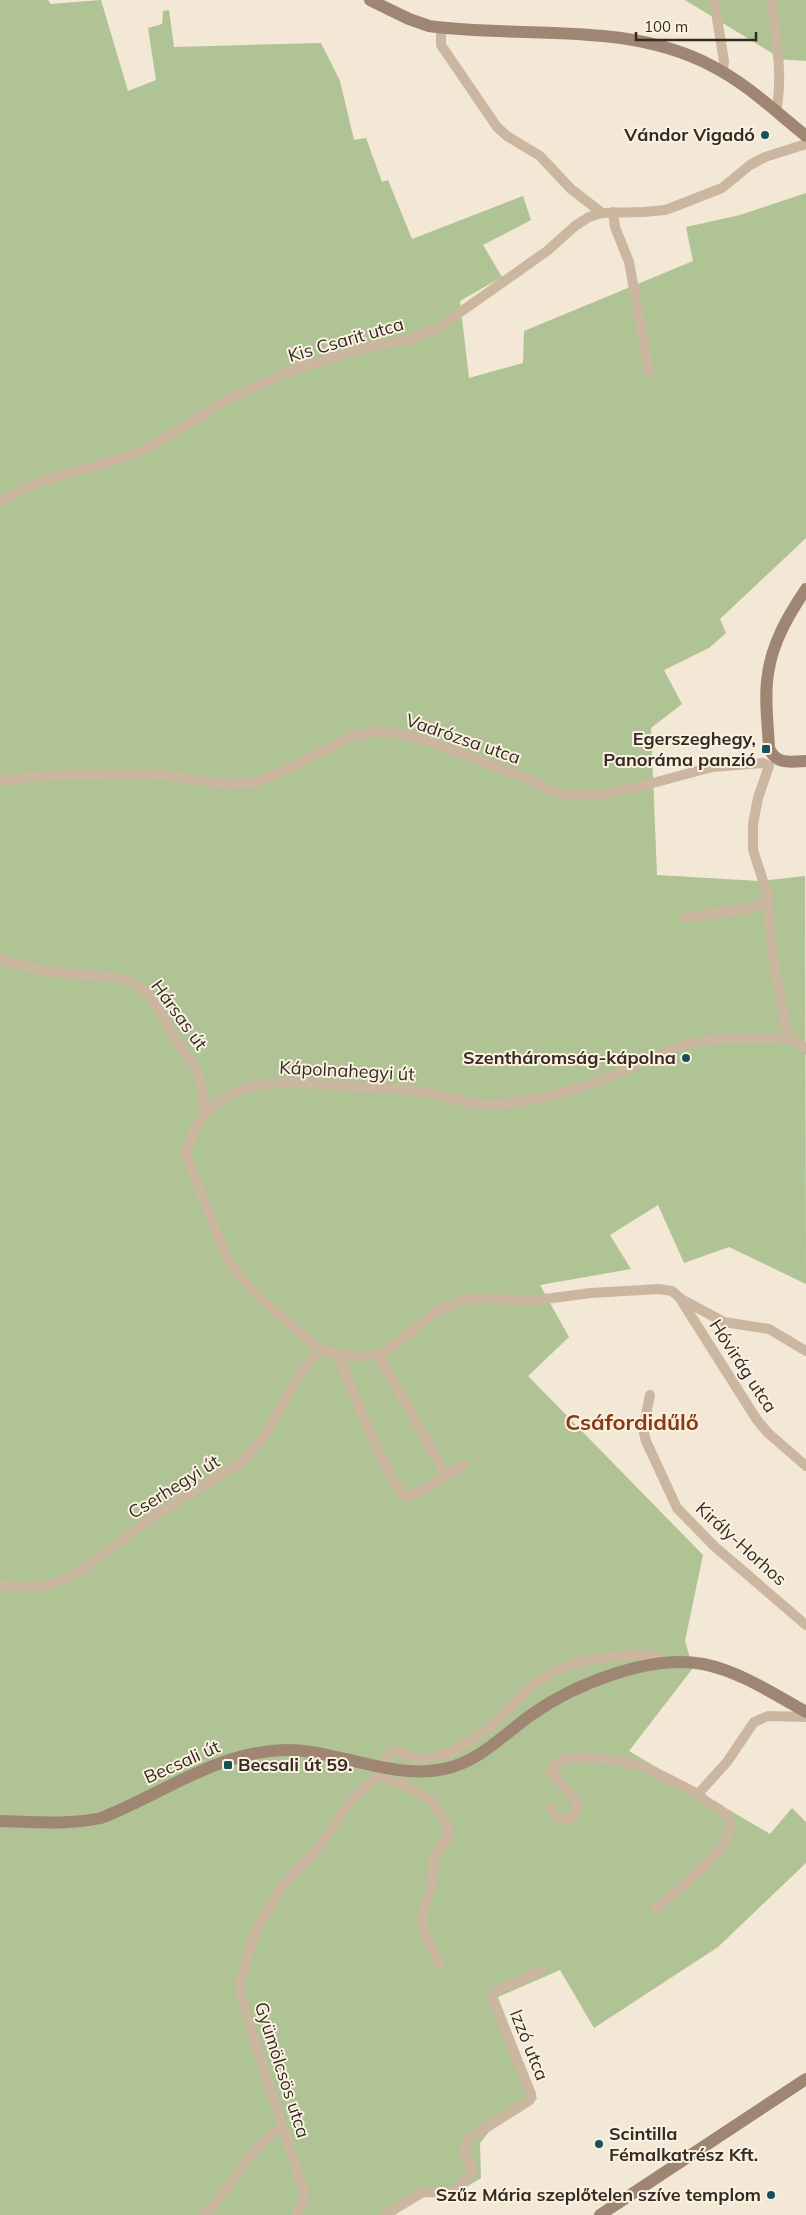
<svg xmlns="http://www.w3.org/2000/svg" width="806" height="2215" font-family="Mulish,sans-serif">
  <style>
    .green { fill: #afc394 }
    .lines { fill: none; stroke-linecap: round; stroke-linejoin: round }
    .street { stroke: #cbb7a0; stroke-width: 10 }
    .secondary { stroke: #9f8672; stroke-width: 12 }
    .poi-dot { fill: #165059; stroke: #faf1e1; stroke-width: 2 }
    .labels { text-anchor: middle; stroke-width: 4; stroke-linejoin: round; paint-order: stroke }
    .poi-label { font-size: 18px; font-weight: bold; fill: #352b24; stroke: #faf1e1; text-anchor: end }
    .street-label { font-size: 18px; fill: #352b24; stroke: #faf1e1 }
    .district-label { font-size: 22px; font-weight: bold; fill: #8a3b16; stroke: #faf1e1 }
  </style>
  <rect width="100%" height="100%" fill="#f3e7d5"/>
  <!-- green -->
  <g class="green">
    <polygon points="0,0 48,0 51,4 101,0 128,91 156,80 148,28 162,24 163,11 169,10 174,47 321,43 340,81 354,140 366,138 382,182 388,180 412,239 523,196 531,220 483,245 502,277 460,301 469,378 523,363 524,331 693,261 686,227 740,215 806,193 806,538 720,619 726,633 709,648 664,670 682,704 651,728 657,875 759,881 805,876 806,1284 729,1247 684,1263 658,1205 610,1235 631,1269 540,1285 569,1337 528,1376 703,1555 685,1641 693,1668 629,1751 770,1834 792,1808 806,1822 806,1863 718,1947 594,2028 560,1970 498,1997 537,2099 496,2123 480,2143 481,2178 450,2197 427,2194 389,2215 0,2215"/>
    <polygon points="685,0 806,0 806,61 775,59 775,55"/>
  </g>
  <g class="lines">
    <!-- street -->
    <g class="street">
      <polyline points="714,0 724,61 723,71"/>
      <path d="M771,0C775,36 784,75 776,111"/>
      <polyline points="441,27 441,45 497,127 507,136 540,156 571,189 602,213"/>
      <polyline points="613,212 615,227 629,262 649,371"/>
      <polyline points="0,503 11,495 40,482 129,456 148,448 223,402 297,368 375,346 407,340 435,330 547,251 575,226 589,217 602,213 644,212 665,210 676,206 722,188 750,165 765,157 806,144"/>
      <polyline points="0,781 34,776 129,774 165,775 223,784 253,783 277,774 351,737 377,731 403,734 430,742 528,779 554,792 569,795 598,795 642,786 712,767 763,763 769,766 758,798 753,824 753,850 766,890 775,972 786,1026 790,1038 806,1049"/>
      <polyline points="685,918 751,908 767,900"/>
      <path d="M0,959C24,967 49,972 74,974C100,977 127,973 146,993C159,1006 166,1025 177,1041C195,1067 205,1079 204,1113"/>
      <path d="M790,1038C755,1040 720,1035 685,1045C659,1052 637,1065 612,1076C581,1090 523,1104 488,1105C467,1105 446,1095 425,1092C402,1089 377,1088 354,1087C318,1084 280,1078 245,1089C210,1100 194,1121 186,1155L224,1251L235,1270L258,1296L320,1350L352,1357L378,1355L399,1341L439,1310L467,1299L537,1300L591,1293L659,1289L672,1291L681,1299L724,1322L769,1329L806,1351"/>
      <polyline points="681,1300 757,1420 768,1433 806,1466"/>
      <path d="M338,1355C349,1381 388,1483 406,1497L417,1493L464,1465"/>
      <polyline points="378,1355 440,1464 443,1478"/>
      <polyline points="650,1395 643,1429 646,1441 677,1508 714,1546 806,1625"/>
      <path d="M0,1585C36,1590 50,1588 82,1570L160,1512L242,1462L264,1437L297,1378L320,1350"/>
      <polyline points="378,1776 402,1784 430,1800 443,1817 449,1832 448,1838 434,1856 433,1879 422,1916 422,1928 440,1964"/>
      <path d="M550,1808C557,1819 567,1824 577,1812V1802L551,1771C557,1747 625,1761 642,1767C661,1774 680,1785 698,1794"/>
      <path d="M656,1908C672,1895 742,1841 729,1818C724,1809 706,1804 698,1794L727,1762L754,1722L768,1716L806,1717"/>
      <path d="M204,2215C233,2188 248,2147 283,2127"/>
      <path d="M296,2215L304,2199L303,2189L244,2008L241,1995V1979L254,1935L283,1885L321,1845L351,1800L378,1776L386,1757L395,1751H399C427,1772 470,1743 492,1725C511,1710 524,1689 546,1676C573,1660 605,1657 635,1655C644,1654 662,1654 666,1664"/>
      <path d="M385,2215L423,2192L451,2193L472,2173C472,2160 459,2154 467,2140L530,2100L531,2094L492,1997L498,1990L542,1970"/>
    </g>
    <!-- secondary -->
    <g class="secondary">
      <path d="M370,0L409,19L429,26C523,39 626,20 712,66C747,84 775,111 806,136"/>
      <path d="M806,589C789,614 772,643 768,674C764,697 768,724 769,748C776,765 790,762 806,761"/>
      <path d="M0,1821C34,1822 68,1825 101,1818C163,1794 217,1751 286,1750C339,1750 390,1780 444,1769C479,1762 503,1735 531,1715C573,1685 649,1654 703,1664C739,1671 774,1694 806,1712"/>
      <polyline points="600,2215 806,2079"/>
    </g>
  </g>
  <!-- markers -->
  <g class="poi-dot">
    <circle cx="765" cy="135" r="5"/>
    <rect x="761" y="744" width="10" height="10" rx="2.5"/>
    <circle cx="686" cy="1058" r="5"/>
    <rect x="223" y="1760" width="10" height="10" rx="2.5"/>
    <circle cx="599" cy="2144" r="5"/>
    <circle cx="771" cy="2195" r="5"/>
  </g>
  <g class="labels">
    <!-- poi labels -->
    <g class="poi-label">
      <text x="755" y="141">Vándor Vigadó</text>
      <text x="756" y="745">Egerszeghegy,<tspan x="756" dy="21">Panoráma panzió</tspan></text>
      <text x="676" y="1064">Szentháromság-kápolna</text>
      <text x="238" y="1771" text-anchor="start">Becsali út 59.</text>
      <text x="609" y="2140" text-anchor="start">Scintilla<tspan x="609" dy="21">Fémalkatrész Kft.</tspan></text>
      <text x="761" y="2201">Szűz Mária szeplőtelen szíve templom</text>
    </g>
    <!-- street labels -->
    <g class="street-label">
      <text transform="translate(346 340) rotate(-16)" y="6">Kis Csarit utca</text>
      <text transform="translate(463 739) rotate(19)" y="6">Vadrózsa utca</text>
      <text transform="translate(179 1015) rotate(54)" y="6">Hársas út</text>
      <text transform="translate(347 1071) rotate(3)" y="6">Kápolnahegyi út</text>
      <text transform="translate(743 1366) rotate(57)" y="6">Hóvirág utca</text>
      <text transform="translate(174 1487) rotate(-32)" y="6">Cserhegyi út</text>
      <text transform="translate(741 1544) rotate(42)" y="6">Király-Horhos</text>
      <text transform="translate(182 1762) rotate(-24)" y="6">Becsali út</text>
      <text transform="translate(529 2045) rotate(68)" y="6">Izzó utca</text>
      <text transform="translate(282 2070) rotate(72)" y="6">Gyümölcsös utca</text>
    </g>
    <!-- district labels -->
    <g class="district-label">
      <text x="632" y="1430">Csáfordidűlő</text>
    </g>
  </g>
  <!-- scale -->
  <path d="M636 32v8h120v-8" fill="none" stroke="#352b24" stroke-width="2.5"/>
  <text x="644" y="32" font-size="15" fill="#352b24" stroke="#faf1e1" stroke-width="4" paint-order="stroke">100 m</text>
</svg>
